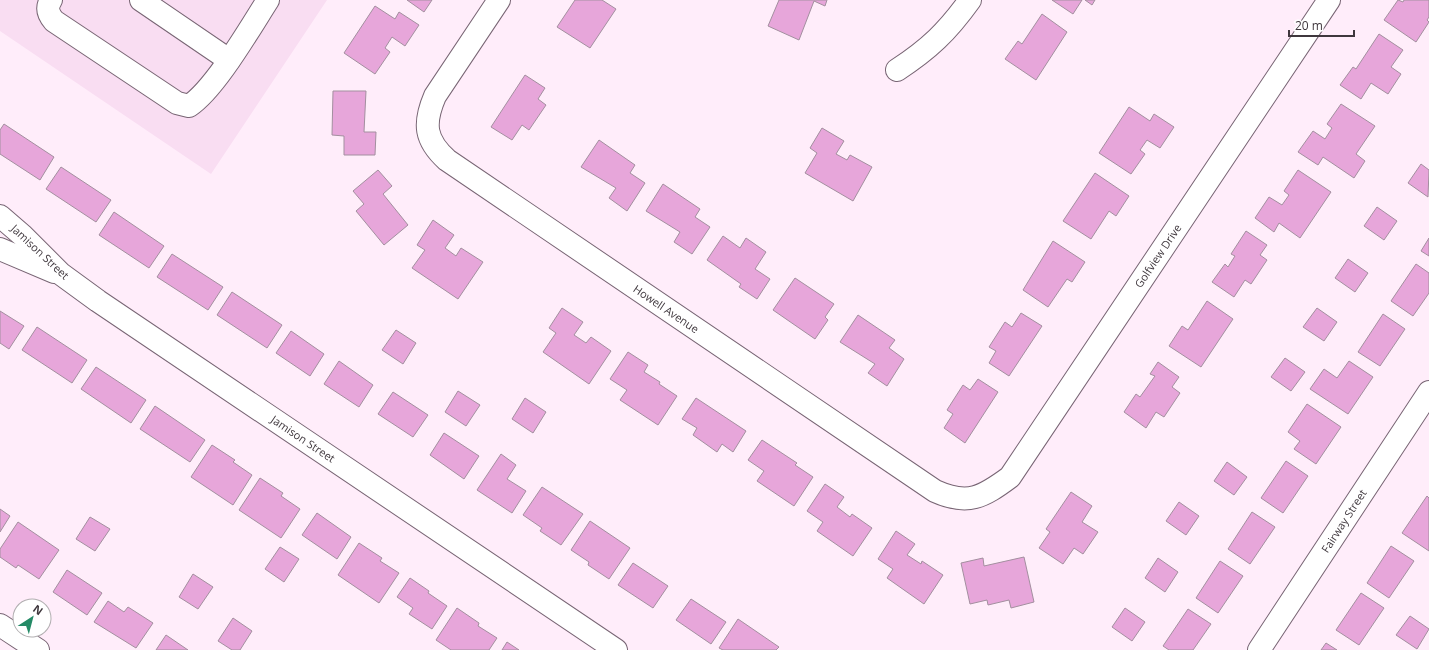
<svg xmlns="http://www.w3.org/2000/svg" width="1429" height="650" font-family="'Open Sans',sans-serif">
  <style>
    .built { fill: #f9ddf2 }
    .building { fill: #e7a6da; stroke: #a38f9f }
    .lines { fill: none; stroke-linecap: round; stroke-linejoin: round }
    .minor-casing { stroke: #786574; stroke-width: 24 }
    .minor { stroke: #fff; stroke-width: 22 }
    .labels { text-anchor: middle; stroke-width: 3; stroke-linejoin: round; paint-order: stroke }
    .street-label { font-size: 11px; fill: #3f373d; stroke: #fff }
  </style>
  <rect width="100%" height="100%" fill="#ffedfa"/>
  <!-- built -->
  <polygon class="built" points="0,0 327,0 211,174 0,31"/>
  <!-- building -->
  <g class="building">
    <polygon points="407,0 432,0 424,12"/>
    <polygon points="575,0 602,0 616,9 590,48 557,27"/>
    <polygon points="779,0 827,0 825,6 814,1 799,40 768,26"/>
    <polygon points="1052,0 1082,0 1073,14"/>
    <polygon points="1085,0 1095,0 1092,5"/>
    <polygon points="1398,0 1403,2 1404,0 1429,0 1429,17 1427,20 1429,22 1416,42 1384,20"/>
    <polygon points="375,6 395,19 399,12 419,25 405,46 392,37 385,48 390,52 375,74 344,53"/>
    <polygon points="1042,14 1067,32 1036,80 1005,59 1018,41 1022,44"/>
    <polygon points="1379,34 1403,50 1391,67 1401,74 1388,94 1371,83 1361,99 1340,85 1353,67 1356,69"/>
    <polygon points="525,75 545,88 538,99 546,105 529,130 522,125 512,140 491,127"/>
    <polygon points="333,91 366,91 364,132 376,132 375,155 344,155 344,136 332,135"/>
    <polygon points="1341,104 1375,126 1356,154 1365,161 1354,178 1323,157 1318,165 1298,152 1313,131 1325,139 1332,128 1327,124"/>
    <polygon points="1129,107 1150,121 1154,114 1174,127 1160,148 1147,140 1140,150 1145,154 1131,174 1099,153"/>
    <polygon points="4,124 54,157 40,180 0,154 0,130"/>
    <polygon points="822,128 844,141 836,154 847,160 850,155 872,167 853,201 805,173 817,153 810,148"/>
    <polygon points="599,140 635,165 630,173 645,183 627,211 609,198 616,188 581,167"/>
    <polygon points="1421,164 1429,170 1428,197 1408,183"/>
    <polygon points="61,167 111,200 96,222 46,189"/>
    <polygon points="378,170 392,186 383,194 408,225 384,245 356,211 364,204 353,191"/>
    <polygon points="1298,170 1331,192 1300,238 1279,223 1274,232 1255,218 1269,197 1282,205 1289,195 1284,191"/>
    <polygon points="1095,173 1129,196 1116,216 1109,211 1091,239 1063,221"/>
    <polygon points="663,184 700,209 695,217 710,227 692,254 674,242 680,232 646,211"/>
    <polygon points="1377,207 1397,221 1384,240 1364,226"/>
    <polygon points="114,212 164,246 149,268 99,235"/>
    <polygon points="433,220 454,235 445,248 456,256 461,248 483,262 458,299 412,268 425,250 417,245"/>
    <polygon points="1246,231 1267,245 1260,255 1267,260 1251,284 1245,280 1234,297 1212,282 1225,264 1228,267 1235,256 1231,254"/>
    <polygon points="723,236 740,248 746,238 766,252 755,269 770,279 757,299 739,287 741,284 707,260"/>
    <polygon points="1429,238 1429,256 1421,251"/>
    <polygon points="1053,241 1085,262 1072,282 1067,279 1048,307 1023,290"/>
    <polygon points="172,254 223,287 208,310 157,277"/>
    <polygon points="1348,259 1368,273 1355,292 1335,278"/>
    <polygon points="1416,264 1429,273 1429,293 1413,316 1391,301"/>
    <polygon points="795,278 834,304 825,317 828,320 815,339 773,310"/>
    <polygon points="232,292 282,325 267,348 217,315"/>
    <polygon points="1207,301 1233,319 1201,367 1169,346 1182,326 1188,330"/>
    <polygon points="562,308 583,322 574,335 586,343 591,337 611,351 589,384 543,352 556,333 549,328"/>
    <polygon points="1317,308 1337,322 1324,341 1303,327"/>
    <polygon points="0,311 24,326 9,349 0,343"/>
    <polygon points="1021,313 1042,326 1009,376 989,363 996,351 989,347 1005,322 1012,327"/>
    <polygon points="1383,314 1405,329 1380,366 1358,352"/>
    <polygon points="858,315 895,340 889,348 904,359 887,386 868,373 875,364 840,342"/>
    <polygon points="37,327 87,360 72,383 22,350"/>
    <polygon points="396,330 416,343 403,364 382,350"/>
    <polygon points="291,331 324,354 310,376 276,353"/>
    <polygon points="628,352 648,365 644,372 660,382 659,384 677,396 658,425 620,400 627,390 610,379"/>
    <polygon points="1285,358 1305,372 1291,391 1271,377"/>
    <polygon points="339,361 373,385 359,407 324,384"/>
    <polygon points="1349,361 1373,377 1348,414 1310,389 1324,369 1337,378"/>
    <polygon points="1158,362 1179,377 1172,387 1180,393 1164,417 1156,412 1146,428 1124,412 1136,394 1140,397 1155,376 1150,374"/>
    <polygon points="96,367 146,400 131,423 81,389"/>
    <polygon points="978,379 998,392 965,443 944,428 953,414 947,410 963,385 970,390"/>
    <polygon points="458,391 480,405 466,426 445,412"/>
    <polygon points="393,392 428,415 413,437 378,414"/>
    <polygon points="525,398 546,412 533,433 512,419"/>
    <polygon points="696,398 746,431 733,452 722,444 717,452 693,435 697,428 682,419"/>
    <polygon points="1307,404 1341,427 1316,464 1294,449 1300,441 1288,432"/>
    <polygon points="155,406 205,440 190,462 140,429"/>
    <polygon points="444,433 479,456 464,479 430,455"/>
    <polygon points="762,440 797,463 795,465 813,477 794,506 757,481 764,471 748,460"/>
    <polygon points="212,445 235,460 233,462 252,475 233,505 191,477"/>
    <polygon points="501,454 516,465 507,479 526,491 512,513 477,490"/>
    <polygon points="1286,461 1308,476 1283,513 1261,498"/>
    <polygon points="1227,462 1247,477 1234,495 1214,481"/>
    <polygon points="260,478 283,493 281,496 300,509 281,538 239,510"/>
    <polygon points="825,484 844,497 837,507 850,517 852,514 872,528 853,556 817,531 823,522 807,511"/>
    <polygon points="542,487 583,514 561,545 540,531 542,528 523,515"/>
    <polygon points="1071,492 1092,506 1082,522 1098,532 1083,554 1074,548 1063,564 1039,548 1050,532 1046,529"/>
    <polygon points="1427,496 1429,498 1429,551 1402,533"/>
    <polygon points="1179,502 1199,516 1186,535 1166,521"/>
    <polygon points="0,509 10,516 0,532"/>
    <polygon points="1252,512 1275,527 1250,564 1228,549"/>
    <polygon points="317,513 351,537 337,559 302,535"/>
    <polygon points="90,517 110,529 95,551 76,539"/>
    <polygon points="590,521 630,548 609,579 588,565 589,562 571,550"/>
    <polygon points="18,522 59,550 39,579 18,565 16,568 0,557 0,549"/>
    <polygon points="896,531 915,544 907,555 921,564 922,561 943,575 924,604 887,578 893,569 878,559"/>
    <polygon points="359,543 382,558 380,561 399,573 379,603 338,575"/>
    <polygon points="1391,546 1414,561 1389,598 1367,583"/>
    <polygon points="280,547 299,559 284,582 265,569"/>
    <polygon points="1024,557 1034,602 1011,608 1009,600 988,605 987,600 970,604 961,563 983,558 984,566"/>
    <polygon points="1158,558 1178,572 1165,592 1145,578"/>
    <polygon points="1220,561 1243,576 1218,613 1196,598"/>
    <polygon points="633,563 668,586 653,608 618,585"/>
    <polygon points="67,570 102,593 87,615 53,592"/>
    <polygon points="193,574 213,587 198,609 179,597"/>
    <polygon points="410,578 429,591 428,593 447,606 432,629 409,614 413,608 397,597"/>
    <polygon points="1361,593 1384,608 1359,645 1336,630"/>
    <polygon points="691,599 726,622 711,644 676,620"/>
    <polygon points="108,601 124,612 128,607 153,623 136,648 94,622"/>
    <polygon points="457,608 479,623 478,626 497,638 489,650 451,650 436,640"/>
    <polygon points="1125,608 1145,622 1132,641 1112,627"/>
    <polygon points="1188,609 1211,624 1193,650 1169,650 1163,646"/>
    <polygon points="1410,616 1429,629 1417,649 1396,635"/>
    <polygon points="233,618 252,631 240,650 232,650 218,641"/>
    <polygon points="738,619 779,647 776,650 723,650 719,648"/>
    <polygon points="166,635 188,650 156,650"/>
    <polygon points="507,642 519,650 502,650"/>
    <polygon points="1326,643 1337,650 1321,650"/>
  </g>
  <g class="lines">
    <defs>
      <g id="minor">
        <path d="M51,0C46,8 48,14 54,21L177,103L189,106C215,89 250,28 268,0"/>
        <polyline points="141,0 229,60"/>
        <path d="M499,0L435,96C423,124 425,140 447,160L935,491C968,506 983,497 1010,477L1329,0"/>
        <path d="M897,70C929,49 947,32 970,0"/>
        <polyline points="0,216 22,235 61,274 98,301 616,650"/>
        <polyline points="0,249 54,272"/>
        <polyline points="0,625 38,650"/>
        <polyline points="1259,650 1429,392"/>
      </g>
    </defs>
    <!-- minor casing -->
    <use href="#minor" class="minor-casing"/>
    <!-- minor -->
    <use href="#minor" class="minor"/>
  </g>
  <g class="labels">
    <!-- street labels -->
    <g class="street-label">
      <text transform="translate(40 252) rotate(43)" y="4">Jamison Street</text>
      <text transform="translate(1158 256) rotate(-56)" y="4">Golfview Drive</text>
      <text transform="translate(666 309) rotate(34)" y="4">Howell Avenue</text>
      <text transform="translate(303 439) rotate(34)" y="4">Jamison Street</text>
      <text transform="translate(1344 521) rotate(-57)" y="4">Fairway Street</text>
    </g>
  </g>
  <!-- north arrow -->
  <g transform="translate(32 618) rotate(36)"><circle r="19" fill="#ffffff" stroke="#b2afb1"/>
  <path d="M0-3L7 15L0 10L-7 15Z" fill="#248a66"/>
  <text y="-6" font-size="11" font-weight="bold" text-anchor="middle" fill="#3f373d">N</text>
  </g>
  <!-- scale -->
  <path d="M1289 30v6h65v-6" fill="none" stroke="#3f373d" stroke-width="2"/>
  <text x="1295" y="30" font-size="12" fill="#3f373d" stroke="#ffffff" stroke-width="3" paint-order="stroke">20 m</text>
</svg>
